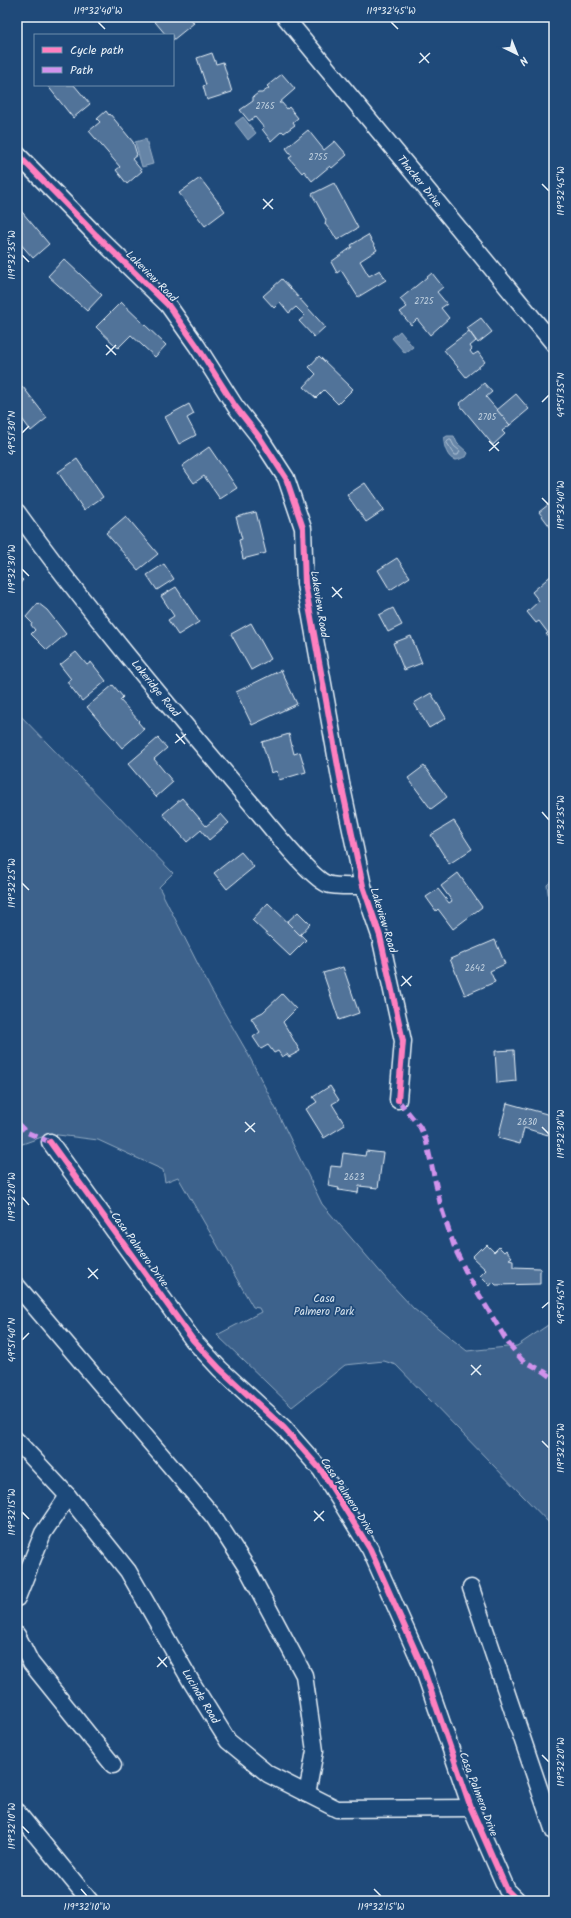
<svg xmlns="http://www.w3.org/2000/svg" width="571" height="1918" font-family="Kalam,sans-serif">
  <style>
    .green { fill: #3c628c; stroke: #92aac2 }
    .water { fill: #6685a7; stroke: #9ab0c7 }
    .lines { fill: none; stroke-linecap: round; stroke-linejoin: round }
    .shore { stroke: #b4c6d8; stroke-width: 1 }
    .building { fill: #517399; stroke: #e8f1f8 }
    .minor-casing { stroke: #e8f1f8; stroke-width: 19 }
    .minor { stroke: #1f4a7a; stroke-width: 16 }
    .quiet { stroke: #d193ec; stroke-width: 5; stroke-dasharray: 10 5; stroke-linecap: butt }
    .cycleway-casing { stroke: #1f4a7a; stroke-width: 8 }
    .cycleway { stroke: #ff80c0; stroke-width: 6 }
    .ticks { fill: none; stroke: #e8f1f8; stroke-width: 1.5 }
    .labels { text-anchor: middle; stroke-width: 3.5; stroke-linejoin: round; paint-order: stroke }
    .number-label { font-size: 9px; fill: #c2d2e0 }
    .street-label { font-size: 11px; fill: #e8f1f8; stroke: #1f4a7a }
    .park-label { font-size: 11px; fill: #d7e3ed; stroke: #1f4a7a }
    .neatline { fill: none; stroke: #e8f1f8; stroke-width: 1.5 }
    .ticks-label { font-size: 10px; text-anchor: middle; fill: #e8f1f8 }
  </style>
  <rect width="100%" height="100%" fill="#1f4a7a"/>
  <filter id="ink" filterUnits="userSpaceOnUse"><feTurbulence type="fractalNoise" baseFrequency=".025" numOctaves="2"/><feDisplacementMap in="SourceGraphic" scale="8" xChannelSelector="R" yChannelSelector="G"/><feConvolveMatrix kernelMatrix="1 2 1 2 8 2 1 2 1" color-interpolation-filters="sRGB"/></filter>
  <g filter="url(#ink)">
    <!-- green -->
    <g class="green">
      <polygon points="17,712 173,873 159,887 210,988 247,1052 270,1097 322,1204 389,1282 414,1309 467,1351 517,1346 554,1321 554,1528 396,1365 384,1361 345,1365 292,1407 217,1335 261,1312 259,1308 253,1307 178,1177 165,1182 163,1170 98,1140 50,1134 17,1146"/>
      <polygon points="554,879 554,937 547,885"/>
    </g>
    <!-- water -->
    <g class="water">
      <polygon points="243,117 256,133 248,140 235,123"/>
      <polygon points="146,139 153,164 142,167 135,142"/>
      <polygon points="400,331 413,347 405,353 392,338"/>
      <path d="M447,436H454L457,443L468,453L466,457C462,457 460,460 456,460C448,460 443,445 444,438Z"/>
    </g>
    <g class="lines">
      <!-- shore -->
      <polygon class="shore" points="449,440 451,440 454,446 460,451 458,455 455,455 447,443"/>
    </g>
    <!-- building -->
    <g class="building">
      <polygon points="151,17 189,17 194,23 173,40 173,35 166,35"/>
      <polygon points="212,53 216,64 223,62 232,92 207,100 203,86 206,85 197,58"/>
      <polygon points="282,74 295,89 279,103 282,103 287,109 289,107 298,118 293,122 295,125 284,133 282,131 271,141 262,129 264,128 255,117 249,121 240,110 253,101 253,97 258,93 262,93 269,88 267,86"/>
      <polygon points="47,85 74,85 90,104 73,118"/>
      <polygon points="106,111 109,115 110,114 133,142 137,155 132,159 142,171 127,184 116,170 120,167 89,131 100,122 97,119"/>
      <polygon points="308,130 324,150 335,141 347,155 332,168 330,166 312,181 304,171 302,173 289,158 292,156 286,148"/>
      <polygon points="200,178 225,211 205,226 179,193"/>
      <polygon points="334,183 358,228 337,240 331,230 329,229 325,224 326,220 312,194"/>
      <polygon points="17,206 49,244 33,258 17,240"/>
      <polygon points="368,235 377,250 360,261 369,276 380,270 386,280 358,297 341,270 337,273 331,262 352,247 351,245"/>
      <polygon points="64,259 102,295 87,311 48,276"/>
      <polygon points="432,273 443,287 437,292 447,304 441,308 449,318 430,335 417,319 411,325 400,312 407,307 400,299"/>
      <polygon points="282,279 325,327 314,337 299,321 305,316 296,307 289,313 280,302 274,308 263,296"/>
      <polygon points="121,302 166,345 155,357 131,335 118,348 96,327"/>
      <polygon points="481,318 492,332 478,343 467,328"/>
      <polygon points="469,331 476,341 470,346 472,349 470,351 473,355 478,352 485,362 466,377 444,350"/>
      <polygon points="319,356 353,389 338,404 324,390 316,398 304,387 316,374 309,367"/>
      <polygon points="484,383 492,392 486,397 510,425 502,431 505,434 493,445 459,404"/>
      <polygon points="23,387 47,418 31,431 17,412 17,392"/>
      <polygon points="516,394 529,409 510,425 497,410"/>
      <polygon points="189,404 194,414 187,418 196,435 179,444 165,417"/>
      <polygon points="209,447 237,488 220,499 204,476 194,483 182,466"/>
      <polygon points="77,459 103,497 84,510 58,472"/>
      <polygon points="365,483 384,510 366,522 347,495"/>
      <polygon points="554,498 554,532 539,512 553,501 552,499"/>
      <polygon points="256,512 266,553 243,559 239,540 242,539 236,517"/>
      <polygon points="126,516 158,554 138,570 106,533"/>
      <polygon points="397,558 410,577 390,590 378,570"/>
      <polygon points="164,564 174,579 157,590 147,575"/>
      <polygon points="554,573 554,643 546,634 548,633 539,621 536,623 527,612 539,601 532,592"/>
      <polygon points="17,576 23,580 17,587"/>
      <polygon points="176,587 199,622 178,635 168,620 174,616 161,596"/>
      <polygon points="38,603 47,610 66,634 47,650 31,634 35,630 31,625 32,623 26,617"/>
      <polygon points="393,608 402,625 388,632 379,615"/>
      <polygon points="251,623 271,659 251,670 231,634"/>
      <polygon points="411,636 422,663 404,670 393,643"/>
      <polygon points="76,652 87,665 91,662 106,681 82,701 67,682 71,679 60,665"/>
      <polygon points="281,670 297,704 252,725 236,692"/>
      <polygon points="113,685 123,697 120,700 139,721 138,722 144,729 122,748 87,707"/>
      <polygon points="431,693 446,718 429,728 414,703"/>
      <polygon points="289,734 294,754 300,752 306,772 279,780 277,771 271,773 262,742"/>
      <polygon points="158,738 167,748 154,759 173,782 156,797 128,764"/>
      <polygon points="424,766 447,797 431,809 408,778"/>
      <polygon points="182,798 206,826 221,814 229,823 209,840 201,830 187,842 163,814"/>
      <polygon points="454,821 472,849 449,864 431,835"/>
      <polygon points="241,852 254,867 227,889 214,873"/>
      <polygon points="458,873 482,907 453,929 438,909 436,911 426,897 438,889 449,903 452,901 441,886"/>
      <polygon points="268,903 306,940 290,956 252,920"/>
      <polygon points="298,912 310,924 300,935 287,922"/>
      <polygon points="495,940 505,964 490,971 495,982 465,995 450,959"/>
      <polygon points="343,967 359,1013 339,1020 323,973"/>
      <polygon points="282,994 296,1009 283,1022 300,1051 289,1057 287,1054 282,1057 278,1051 274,1053 268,1045 261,1049 253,1037 260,1032 251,1018 263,1012"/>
      <polygon points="514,1050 516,1081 497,1083 495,1051"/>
      <polygon points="330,1086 339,1100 332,1104 345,1125 324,1138 306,1109 317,1102 313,1097"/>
      <polygon points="507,1103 554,1116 548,1135 524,1128 520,1144 498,1138"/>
      <polygon points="366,1151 383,1153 378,1188 359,1186 358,1193 338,1190 339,1188 328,1186 331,1166 341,1167 343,1153 365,1156"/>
      <polygon points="487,1245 494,1252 499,1247 504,1252 506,1250 512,1257 509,1259 513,1260 513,1267 540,1268 540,1284 496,1285 493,1282 490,1286 480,1276 486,1270 472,1257 481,1248 482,1250"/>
    </g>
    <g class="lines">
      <defs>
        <g id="minor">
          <polyline points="285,17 554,344"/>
          <polyline points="17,154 96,235 168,305 197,346 235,406 260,438 286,478 303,528 305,584 341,783 363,886 380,936 403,1041 398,1100"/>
          <path d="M17,512C90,614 173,711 254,807C268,824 310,877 327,884C335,887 354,886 363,886"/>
          <polyline points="50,1142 193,1340 220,1369 284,1428 321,1470 370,1549 423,1668 471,1808 507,1890 518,1901"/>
          <polyline points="17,1286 214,1517 247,1568 304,1675 315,1751 307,1794"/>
          <polyline points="17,1441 68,1496 128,1571 192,1683 228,1741 268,1774 337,1809 471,1808"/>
          <polyline points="471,1588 554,1832"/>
          <polyline points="17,1598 43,1533 68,1496"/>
          <polyline points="17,1635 31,1663 113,1765"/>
          <polyline points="17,1812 90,1901"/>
        </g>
      </defs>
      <!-- minor casing -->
      <use href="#minor" class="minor-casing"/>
      <!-- minor -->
      <use href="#minor" class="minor"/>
      <!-- quiet -->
      <g class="quiet">
        <polyline points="398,1100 420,1127 426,1140 441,1207 455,1249 468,1276 508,1343 522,1360 545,1372 554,1379"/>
        <polyline points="17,1123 26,1132 50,1142"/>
      </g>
      <defs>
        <g id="cycleway">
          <polyline points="17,154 96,235 168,305 197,346 235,406 260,438 286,478 303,528 305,584 341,783 363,886 380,936 403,1041 398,1100"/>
          <polyline points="50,1142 193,1340 220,1369 284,1428 321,1470 370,1549 423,1668 471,1808 507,1890 518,1901"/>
        </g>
      </defs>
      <!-- cycleway casing -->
      <use href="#cycleway" class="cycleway-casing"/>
      <!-- cycleway -->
      <use href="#cycleway" class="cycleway"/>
    </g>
  </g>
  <!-- ticks -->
  <path class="ticks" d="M98,22L105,29M391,22L398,29M420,53L429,63M419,63L430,53M542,184L549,191M263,199L273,209M263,209L273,199M22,255L29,262M106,345L116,355M106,355L116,345M542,402L549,395M22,433L29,426M489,441L499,451M489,451L499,442M542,498L549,505M22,569L29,576M332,587L342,598M332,597L342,588M176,734L185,744M175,743L186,734M542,812L549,820M22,883L29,890M402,976L411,986M401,986L412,976M245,1122L255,1132M542,1127L549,1134M245,1132L255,1123M22,1197L29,1205M88,1268L98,1279M88,1278L98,1269M542,1308L549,1302M22,1340L29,1333M471,1365L481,1375M471,1375L481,1365M542,1441L549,1448M314,1511L324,1521M22,1512L29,1519M314,1521L324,1511M158,1657L167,1667M157,1667L167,1657M542,1755L549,1762M22,1826L29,1833M81,1889L87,1896M374,1889L381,1896"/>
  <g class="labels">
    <!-- number labels -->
    <g class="number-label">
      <text x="265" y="109">2765</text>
      <text x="318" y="160">2755</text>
      <text x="424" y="304">2725</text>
      <text x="487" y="420">2705</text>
      <text x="475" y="971">2642</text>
      <text x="527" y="1125">2630</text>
      <text x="354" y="1180">2623</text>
    </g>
    <!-- street labels -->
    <g class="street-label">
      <text transform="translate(420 181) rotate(51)" y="4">Thacker Drive</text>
      <text transform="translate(152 276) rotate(45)" y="4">Lakeview Road</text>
      <text transform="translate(320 604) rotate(81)" y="4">Lakeview Road</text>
      <text transform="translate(156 688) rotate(51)" y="4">Lakeridge Road</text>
      <text transform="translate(384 920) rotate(73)" y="4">Lakeview Road</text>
      <text transform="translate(140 1249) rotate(54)" y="4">Casa Palmero Drive</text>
      <text transform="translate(348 1496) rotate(57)" y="4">Casa Palmero Drive</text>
      <text transform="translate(201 1696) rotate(59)" y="4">Lucinde Road</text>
      <text transform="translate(479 1794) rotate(69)" y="4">Casa Palmero Drive</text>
    </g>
    <!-- park labels -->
    <g class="park-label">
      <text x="324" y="1302">Casa<tspan x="324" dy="13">Palmero Park</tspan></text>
    </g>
  </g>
  <!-- margin -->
  <rect width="571" height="1918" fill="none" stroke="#1f4a7a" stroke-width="44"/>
  <!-- legend -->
  <rect x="34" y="34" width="140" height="52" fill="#1f4a7a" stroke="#6f8dac"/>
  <rect x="42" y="47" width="20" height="6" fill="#ff80c0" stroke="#6f8dac"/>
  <text x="70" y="54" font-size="12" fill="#e8f1f8">Cycle path</text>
  <rect x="42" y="67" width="20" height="6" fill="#d193ec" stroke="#6f8dac"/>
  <text x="70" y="74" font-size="12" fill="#e8f1f8">Path</text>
  <!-- north arrow -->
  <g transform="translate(517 54) rotate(137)" stroke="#1f4a7a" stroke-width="3" paint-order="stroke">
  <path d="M0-3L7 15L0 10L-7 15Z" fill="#e8f1f8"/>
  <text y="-6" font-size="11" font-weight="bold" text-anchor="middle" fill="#e8f1f8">N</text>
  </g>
  <rect x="22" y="22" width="527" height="1874" class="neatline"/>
  <g class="ticks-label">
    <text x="98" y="14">119°32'40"W</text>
    <text x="391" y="14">119°32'45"W</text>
    <text transform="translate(560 191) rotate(-90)" y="4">119°32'45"W</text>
    <text transform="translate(11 255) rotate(-90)" y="4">119°32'35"W</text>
    <text transform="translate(560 395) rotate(-90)" y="4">49°51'35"N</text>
    <text transform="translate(11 433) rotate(-90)" y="4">49°51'30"N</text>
    <text transform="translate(560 505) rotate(-90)" y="4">119°32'40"W</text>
    <text transform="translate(11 569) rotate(-90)" y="4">119°32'30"W</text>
    <text transform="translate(560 820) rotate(-90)" y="4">119°32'35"W</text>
    <text transform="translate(11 883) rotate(-90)" y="4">119°32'25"W</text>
    <text transform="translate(560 1134) rotate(-90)" y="4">119°32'30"W</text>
    <text transform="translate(11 1197) rotate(-90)" y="4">119°32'20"W</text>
    <text transform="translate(560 1302) rotate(-90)" y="4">49°51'45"N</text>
    <text transform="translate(11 1340) rotate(-90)" y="4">49°51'40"N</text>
    <text transform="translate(560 1448) rotate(-90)" y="4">119°32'25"W</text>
    <text transform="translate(11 1512) rotate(-90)" y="4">119°32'15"W</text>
    <text transform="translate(560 1762) rotate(-90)" y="4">119°32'20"W</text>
    <text transform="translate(11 1826) rotate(-90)" y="4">119°32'10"W</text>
    <text x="87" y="1910">119°32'10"W</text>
    <text x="381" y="1910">119°32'15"W</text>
  </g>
</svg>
